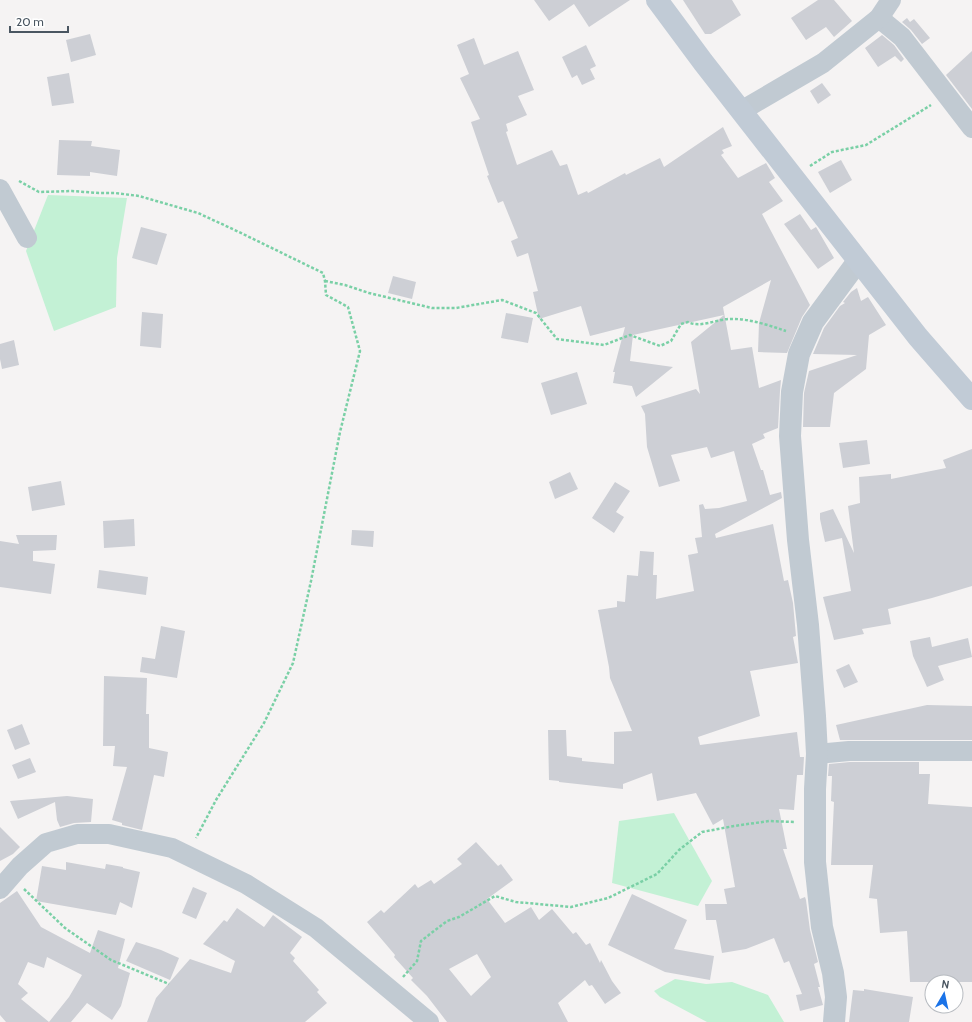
<svg xmlns="http://www.w3.org/2000/svg" width="972" height="1022" font-family="Cabin,sans-serif">
  <style>
    .green { fill: #c3f1d5 }
    .building { fill: #cdcfd5; fill-rule: evenodd }
    .lines { fill: none; stroke-linecap: round; stroke-linejoin: round }
    .path { stroke: #7ad0a6; stroke-width: 2.5; stroke-dasharray: 3 2; stroke-linecap: butt }
    .minor { stroke: #c1cad2; stroke-width: 20 }
    .tertiary { stroke: #c1cad2; stroke-width: 22 }
    .secondary { stroke: #c1cbd6; stroke-width: 22 }
  </style>
  <rect width="100%" height="100%" fill="#f5f3f3"/>
  <!-- green -->
  <g class="green">
    <polygon points="48,195 127,198 117,258 116,307 54,331 26,251"/>
    <polygon points="674,813 712,881 698,906 612,883 619,821"/>
    <polygon points="675,979 706,984 732,982 768,995 784,1022 707,1022 660,997 654,991"/>
  </g>
  <!-- building -->
  <g class="building">
    <polygon points="534,0 630,0 589,27 574,4 549,21"/>
    <polygon points="683,0 732,0 741,15 711,34 705,34"/>
    <polygon points="818,0 834,0 852,21 834,37 826,27 806,40 791,18"/>
    <polygon points="907,18 910,22 914,19 930,38 922,44 911,30 902,22"/>
    <polygon points="90,34 96,55 71,62 66,40"/>
    <polygon points="882,35 894,45 904,59 901,62 895,56 878,67 865,48"/>
    <polygon points="474,38 484,65 518,51 534,90 518,96 527,115 506,124 508,131 506,132 517,165 552,150 560,166 567,164 578,195 587,191 588,193 625,173 626,175 660,158 664,167 723,127 732,146 722,150 724,153 721,155 738,178 766,163 775,178 769,182 783,201 762,214 810,305 802,317 787,353 758,352 759,323 771,280 723,307 731,350 752,347 759,388 781,380 780,391 778,428 763,434 765,438 752,444 761,470 763,470 770,495 781,492 782,498 715,534 716,538 773,524 784,581 788,580 793,603 796,636 793,637 798,663 750,671 760,716 698,737 700,745 797,732 800,757 804,757 803,775 797,775 794,810 779,809 787,849 783,849 800,899 805,897 806,900 810,930 818,962 814,964 820,987 818,987 823,1005 800,1011 796,995 802,994 789,961 784,963 774,938 746,949 722,953 716,920 706,920 705,904 727,904 724,889 735,887 723,819 713,825 696,793 657,801 652,773 623,784 623,789 559,782 559,781 549,780 548,730 566,730 567,756 582,758 582,761 614,764 614,732 632,731 610,678 609,667 598,610 617,607 617,601 625,602 627,575 638,576 640,551 654,552 653,575 657,575 656,599 694,591 688,555 698,553 695,538 702,537 699,505 703,504 705,509 719,508 747,501 734,451 711,458 707,447 671,455 680,481 659,487 647,447 645,414 641,406 696,389 700,394 691,342 724,315 633,335 630,361 673,367 636,397 632,386 613,383 615,372 613,372 625,327 590,336 581,306 539,319 533,292 538,291 528,253 517,257 511,241 518,238 503,201 498,203 487,176 489,175 471,122 480,119 460,78 469,74 457,45"/>
    <polygon points="586,45 596,66 590,69 595,79 582,85 577,75 572,78 562,57"/>
    <polygon points="972,51 972,109 946,75"/>
    <polygon points="69,73 74,103 52,106 47,77"/>
    <polygon points="822,83 831,95 818,104 810,91"/>
    <polygon points="59,140 92,141 91,146 120,150 117,176 90,172 90,176 57,175"/>
    <polygon points="841,160 852,180 830,193 818,172"/>
    <polygon points="800,214 811,230 816,227 834,258 818,269 784,224"/>
    <polygon points="141,227 167,234 157,265 132,258"/>
    <polygon points="393,276 416,282 412,299 388,293"/>
    <polygon points="857,288 861,301 868,297 886,325 869,335 866,369 834,393 830,427 803,427 804,393 809,371 857,355 813,354 824,328 840,306 845,303 843,302 851,292"/>
    <polygon points="142,312 163,314 161,348 140,346"/>
    <polygon points="506,313 533,318 528,343 501,338"/>
    <polygon points="14,340 19,365 2,369 0,359 0,344"/>
    <polygon points="577,372 587,404 551,415 541,383"/>
    <polygon points="867,440 870,464 843,468 839,443"/>
    <polygon points="972,449 972,586 932,598 888,609 891,624 862,629 864,634 834,640 823,597 851,591 842,538 825,542 820,519 820,513 833,509 854,553 848,506 860,503 859,477 891,474 891,479 946,468 943,460"/>
    <polygon points="570,472 578,489 555,499 549,482"/>
    <polygon points="61,481 65,505 32,511 28,487"/>
    <polygon points="615,482 630,491 616,512 624,517 614,533 592,518"/>
    <polygon points="134,519 135,546 104,548 103,521"/>
    <polygon points="352,530 374,531 373,547 351,545"/>
    <polygon points="16,535 57,535 56,550 33,551 33,561 55,564 51,594 0,587 0,541 19,544"/>
    <polygon points="99,570 148,577 146,595 97,588"/>
    <polygon points="161,626 185,631 177,678 140,672 142,657 155,659"/>
    <polygon points="930,637 932,647 968,638 972,657 938,666 944,680 927,687 913,656 910,641"/>
    <polygon points="849,664 858,682 844,688 836,670"/>
    <polygon points="104,676 147,678 146,714 149,714 149,748 168,752 164,777 154,775 142,830 122,825 122,823 112,820 127,767 113,766 115,746 103,746"/>
    <polygon points="927,705 972,706 972,740 840,740 836,725"/>
    <polygon points="22,724 30,744 15,750 7,730"/>
    <polygon points="30,758 36,772 18,779 12,765"/>
    <polygon points="850,762 919,762 919,774 930,774 928,804 972,807 972,982 910,982 907,931 880,933 877,899 869,898 873,865 831,865 834,802 831,801 832,776 828,776 829,764"/>
    <polygon points="67,796 93,799 91,822 74,823 60,827 57,820 55,802 18,819 10,801"/>
    <polygon points="0,827 20,847 13,854 0,861"/>
    <path d="M476,842L498,866L501,864L513,880L487,899L505,923L531,907L539,920L552,909L573,934L576,932L586,945L590,943L600,963L601,960L612,981L621,993L605,1004L592,985L589,986L585,980L558,1003L568,1022H447L427,996L411,980L413,978L394,957L395,955L367,922L381,910L384,913L415,884L418,888L431,880L434,884L462,864L457,859ZM477,954L491,977L471,996L449,969Z"/>
    <polygon points="66,862 105,869 106,864 123,867 123,868 140,872 132,908 120,902 116,915 36,901 42,866 66,870"/>
    <polygon points="193,887 207,893 196,919 182,913"/>
    <path d="M17,891L41,927L90,953L98,930L125,939L118,968L130,973L121,1006L112,1020L87,1003L71,1022H6L0,1015V903ZM47,957L82,975L69,997L49,1022L21,999L28,993L18,984L28,962L44,968Z"/>
    <polygon points="632,894 687,920 674,949 714,956 710,980 665,972 608,945"/>
    <polygon points="237,908 264,927 273,915 302,937 290,953 295,958 293,961 319,990 317,992 327,1003 305,1022 147,1022 156,998 190,959 231,973 235,961 203,944 224,920 227,922"/>
    <polygon points="136,942 161,950 179,958 170,980 126,961"/>
    <polygon points="864,989 913,997 909,1022 849,1022 853,990 864,991"/>
  </g>
  <g class="lines">
    <!-- path -->
    <g class="path">
      <polyline points="810,166 832,152 866,145 931,105"/>
      <polyline points="19,181 39,192 72,191 99,193 115,193 139,196 198,213 239,232 323,273 325,281 326,295 348,307 360,351 340,432 311,581 293,663 264,723 216,800 196,838"/>
      <path d="M325,281L345,285L369,293L432,308H456L502,300L536,313L557,339L604,345L630,335L660,346L671,341L681,324L688,322C700,328 715,320 728,319C748,318 768,325 786,331"/>
      <polyline points="24,889 65,928 111,960 169,984"/>
      <polyline points="403,977 417,961 421,941 447,921 459,917 495,896 516,902 571,907 608,898 657,874 679,850 702,832 734,826 769,821 794,822"/>
    </g>
    <!-- minor -->
    <g class="minor">
      <polyline points="879,18 902,37 972,128"/>
      <polyline points="741,111 823,63 879,18 891,0"/>
      <polyline points="0,189 27,238"/>
      <polyline points="817,754 849,751 972,751"/>
      <polyline points="0,889 20,866 46,843 77,834 109,834 172,848 246,884 316,928 429,1022"/>
    </g>
    <!-- tertiary -->
    <polyline class="tertiary" points="834,1022 836,997 833,973 822,927 815,862 815,789 817,754 815,716 808,625 798,540 790,436 792,392 799,354 813,322 858,261"/>
    <!-- secondary -->
    <polyline class="secondary" points="657,0 703,62 918,337 972,399"/>
  </g>
  <!-- north arrow -->
  <g transform="translate(944 994) rotate(9)"><circle r="19" fill="#ffffff" stroke="#b7bbc0"/>
  <path d="M0-3L7 15L0 10L-7 15Z" fill="#1a73e8"/>
  <text y="-6" font-size="11" font-weight="bold" text-anchor="middle" fill="#4a5661">N</text>
  </g>
  <!-- scale -->
  <path d="M10 26v6h58v-6" fill="none" stroke="#4a5661" stroke-width="2"/>
  <text x="16" y="26" font-size="12" fill="#4a5661" stroke="#ffffff" stroke-width="3" paint-order="stroke">20 m</text>
</svg>
